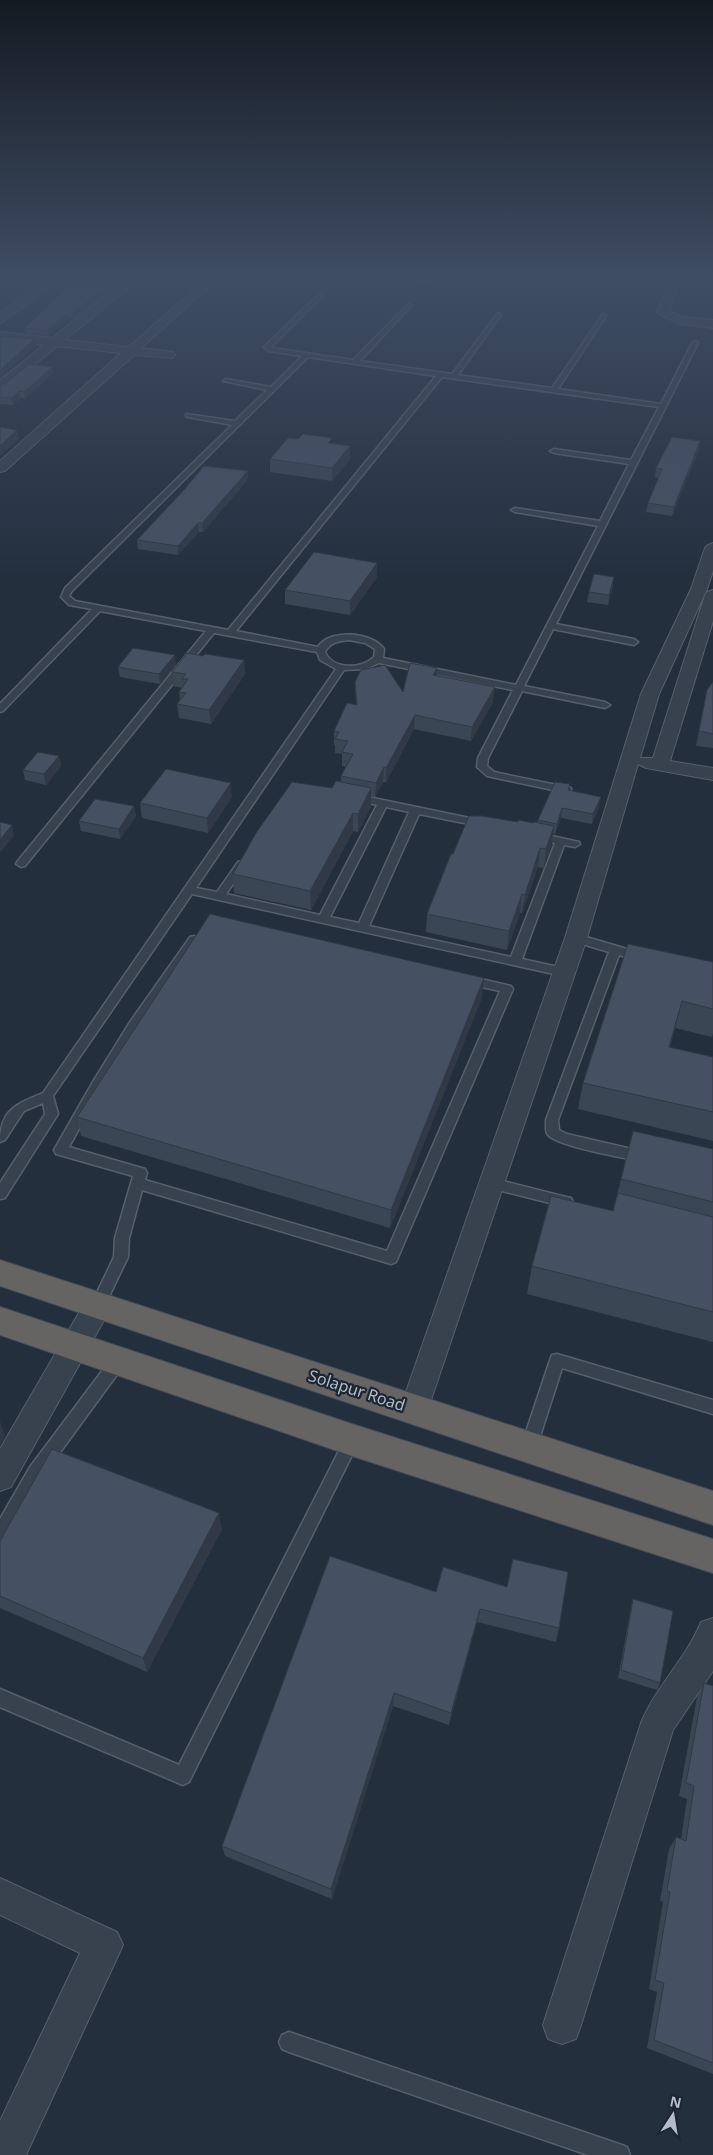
<svg xmlns="http://www.w3.org/2000/svg" width="713" height="2155" font-family="'Noto Sans',sans-serif">
  <style>
    .lines { fill: none; stroke-linecap: round; stroke-linejoin: round }
    .service-casing { stroke: #565f6c; stroke-width: 3 }
    .minor-casing { stroke: #565f6c; stroke-width: 2 }
    .trunk-casing { stroke: #434c59; stroke-width: 2 }
    .service { fill: #38414e; fill-rule: evenodd }
    .minor { fill: #38414e; fill-rule: evenodd }
    .trunk { fill: #656462; fill-rule: evenodd }
    .wall { fill: #3b4654 }
    .shaded-wall { fill: #303945 }
    .building { fill: #455162; stroke: #303945 }
    .labels { text-anchor: middle; stroke-width: 4.5; stroke-linejoin: round; paint-order: stroke }
    .near-street-label { font-size: 16px; fill: #b4bcc9; stroke: #1d2633 }
  </style>
  <rect width="100%" height="100%" fill="#242f3e"/>
  <g class="lines">
    <defs>
      <g id="service">
        <path d="M321,292L323,295L271,347L272,348L353,360L409,303L411,306L360,361L452,374L498,313L501,315L458,375L552,388L603,314L606,316L558,389L661,404L692,343L695,341L698,343L556,624L634,639L638,642L634,645L553,629L524,686L605,702L610,705L605,708L522,691L488,758L487,766L494,772L571,788V792L567,793L487,776L477,767L478,758L513,690L379,663L366,669L344,670L196,888L217,892L238,862L242,861L247,864L226,894L320,915L377,805L350,799L349,797L354,794L484,821L489,824L488,826L484,827L419,814L369,926L511,957L555,843L534,838L533,836L538,833L579,842L580,844L575,847L564,845L522,959L563,968L569,972L563,976L192,894L53,1096L58,1114L5,1198L0,1199V1183L45,1114L43,1103L24,1111L5,1140L0,1142C0,1110 16,1104 43,1093L336,669L320,660L317,652L214,633L25,866L21,867L16,864L17,862L206,631L100,611L3,711L0,712V704L92,609L69,605L61,597L65,588L232,425L188,417L186,416V414L235,421L267,390L223,381L226,379L271,387L302,356L268,351L264,347ZM308,357L436,376L228,630L75,601L69,596L72,591ZM442,377L659,407L631,460L554,449L550,451L554,453L629,464L600,521L515,508L511,510L515,512L598,526L516,685L383,658L384,649C373,632 329,628 318,647L236,631ZM349,640L365,643L375,649L374,657C362,669 333,670 325,652C330,642 340,641 349,640ZM386,807L409,812L359,923L330,917Z"/>
        <path d="M576,934L644,954L646,957L640,961L619,955L558,1120L559,1130L567,1134L649,1153L651,1157L649,1161L644,1162C626,1158 559,1147 548,1135C545,1132 546,1125 546,1120L609,952L572,941L570,938Z"/>
        <polygon points="194,936 200,940 138,1028 103,1085 69,1147 145,1169 147,1173 145,1180 387,1251 500,991 464,983 462,980 468,976 511,986 513,989 396,1262 391,1264 142,1190 129,1238 128,1257 103,1309 98,1311 93,1309 91,1305 114,1257 115,1238 133,1176 56,1154 54,1150 94,1080 130,1022 190,937"/>
        <polygon points="491,1178 566,1197 571,1198 573,1202 571,1206 566,1207 486,1187 484,1183 486,1179"/>
        <polygon points="119,1354 124,1355 126,1360 124,1365 42,1477 6,1539 0,1542 0,1519 30,1467 114,1355"/>
        <polygon points="557,1354 713,1400 713,1414 562,1368 535,1452 529,1454 523,1452 521,1447 550,1360 552,1355"/>
        <polygon points="352,1433 357,1435 360,1440 357,1445 189,1782 183,1785 0,1707 0,1689 179,1765 347,1435"/>
        <polygon points="289,2032 619,2144 627,2147 630,2155 588,2155 289,2052 282,2049 279,2042 282,2035"/>
      </g>
      <g id="minor">
        <polygon points="51,276 64,276 4,321 0,323 0,313"/>
        <polygon points="130,276 143,276 65,340 129,347 209,276 221,276 141,348 173,352 175,355 173,358 134,355 5,471 0,472 0,461 121,353 57,346 5,389 0,390 0,380 44,345 0,340 0,332 52,338"/>
        <path d="M406,276H434L436,278C429,283 413,281 406,276Z"/>
        <polygon points="671,276 682,276 669,311 682,317 713,320 713,328 680,324 659,314 657,312"/>
        <polygon points="713,543 713,571 707,589 659,694 640,758 653,758 705,595 707,592 713,590 713,621 670,761 713,768 713,780 646,768 638,764 587,938 428,1409 424,1418 414,1422 404,1418 400,1409 565,938 641,694 691,589 705,548 708,545"/>
        <polygon points="98,1293 108,1297 112,1305 108,1313 11,1487 0,1491 0,1449 88,1297"/>
        <path d="M713,1618V1671L673,1730L581,2025L576,2039L562,2044L548,2039L543,2025L641,1723C656,1686 686,1659 701,1622Z"/>
        <polygon points="0,1878 117,1932 123,1945 26,2155 0,2155 0,2121 80,1953 0,1915"/>
      </g>
      <g id="trunk">
        <polygon points="0,1260 713,1491 713,1525 0,1286"/>
        <polygon points="0,1307 352,1424 713,1539 713,1573 352,1456 0,1335"/>
      </g>
    </defs>
    <!-- service casing -->
    <use href="#service" class="service-casing"/>
    <!-- minor casing -->
    <use href="#minor" class="minor-casing"/>
    <!-- trunk casing -->
    <use href="#trunk" class="trunk-casing"/>
    <!-- service -->
    <use href="#service" class="service"/>
    <!-- minor -->
    <use href="#minor" class="minor"/>
    <!-- trunk -->
    <use href="#trunk" class="trunk"/>
  </g>
  <!-- wall -->
  <g class="wall">
    <polygon points="109,289 73,319 70,318 48,336 26,333 25,328"/>
    <polygon points="52,367 53,373 25,399 20,398 13,405 0,404 0,384 5,384"/>
    <polygon points="700,441 699,450 672,516 646,512 648,503 659,478 655,477 656,468"/>
    <polygon points="332,443 350,446 350,459 332,481 270,472 270,459"/>
    <polygon points="248,479 203,532 199,532 178,555 138,549 137,540"/>
    <polygon points="377,577 350,615 285,604 285,590"/>
    <polygon points="613,586 608,605 587,602 589,592"/>
    <polygon points="203,656 244,660 245,674 211,724 179,718 177,704 180,700 179,692 182,688 173,686 172,672"/>
    <polygon points="176,665 160,684 120,677 118,667"/>
    <polygon points="437,676 493,702 471,741 414,729 386,782 383,782 375,797 371,796 371,807 358,832 353,831 311,910 234,893 233,874 332,788 341,782 341,776 346,767 342,766 342,754 335,753 335,745 334,745 334,731 356,705 355,682 403,692"/>
    <polygon points="713,682 713,748 696,746 707,690"/>
    <polygon points="59,756 61,766 46,785 25,780 23,770"/>
    <polygon points="570,784 569,790 599,807 592,824 561,818 555,834 553,833 552,844 544,868 538,867 522,913 520,913 507,950 426,932 427,914 518,822 533,823 537,822 538,820"/>
    <polygon points="232,797 208,833 142,818 140,803"/>
    <polygon points="134,806 136,816 120,839 81,831 79,821"/>
    <polygon points="713,962 713,1033 712,1037 675,1028 670,1048 713,1057 713,1141 578,1109 583,1083"/>
    <polygon points="482,997 390,1228 81,1136 77,1117"/>
    <polygon points="713,1149 713,1342 527,1294 532,1266 613,1211 621,1179"/>
    <polygon points="222,1529 147,1672 0,1608 0,1541"/>
    <polygon points="436,1592 559,1628 556,1642 477,1622 449,1725 393,1706 332,1899 225,1856 222,1846"/>
    <polygon points="633,1599 660,1683 657,1690 618,1678 631,1607"/>
    <polygon points="704,1683 713,1686 713,2074 647,2048 657,1992 649,1989 663,1902 660,1901 669,1849 676,1837 681,1839 687,1799 679,1796 697,1697"/>
  </g>
  <!-- shaded-wall -->
  <g class="shaded-wall">
    <polygon points="108,284 109,289 73,319 72,314"/>
    <polygon points="69,313 70,318 48,336 47,330"/>
    <polygon points="35,339 36,346 0,378 0,370"/>
    <polygon points="52,367 53,373 25,399 24,392"/>
    <polygon points="19,391 20,398 13,405 11,398"/>
    <polygon points="17,430 19,439 0,456 0,446"/>
    <polygon points="700,441 699,450 672,516 674,507"/>
    <polygon points="350,446 350,459 332,481 332,468"/>
    <polygon points="248,471 248,479 203,532 202,523"/>
    <polygon points="198,523 199,532 178,555 178,546"/>
    <polygon points="377,563 377,577 350,615 350,601"/>
    <polygon points="614,577 613,586 608,605 609,595"/>
    <polygon points="175,655 176,665 160,684 159,674"/>
    <polygon points="244,660 245,674 211,724 209,710"/>
    <polygon points="437,668 437,682 433,675"/>
    <polygon points="495,687 493,702 471,741 472,727"/>
    <polygon points="415,715 414,729 386,782 386,768"/>
    <polygon points="59,756 61,766 46,785 44,774"/>
    <polygon points="384,767 383,782 375,797 376,783"/>
    <polygon points="231,783 232,797 208,833 207,818"/>
    <polygon points="371,788 371,807 358,832 358,814"/>
    <polygon points="601,797 599,807 592,824 593,814"/>
    <polygon points="134,806 136,816 120,839 119,829"/>
    <polygon points="562,808 561,818 555,834 557,824"/>
    <polygon points="353,813 353,831 311,910 310,891"/>
    <polygon points="12,825 14,835 0,853 0,840"/>
    <polygon points="554,826 552,844 544,868 546,849"/>
    <polygon points="540,848 538,867 522,913 525,895"/>
    <polygon points="522,894 520,913 507,950 509,931"/>
    <polygon points="484,978 482,997 390,1228 391,1210"/>
    <polygon points="682,1001 675,1028 662,1074 669,1047"/>
    <polygon points="0,1421 5,1436 0,1445"/>
    <polygon points="219,1513 222,1529 147,1672 143,1658"/>
    <polygon points="480,1609 477,1622 449,1725 451,1713"/>
    <polygon points="394,1693 393,1706 332,1899 331,1889"/>
  </g>
  <!-- building -->
  <g class="building">
    <polygon points="74,282 108,284 72,314 69,313 47,330 25,328"/>
    <polygon points="0,336 35,339 0,370"/>
    <polygon points="29,364 52,367 24,392 19,391 11,398 0,397 0,384 5,384"/>
    <polygon points="0,427 17,430 0,446"/>
    <polygon points="303,434 332,438 328,443 350,446 332,468 270,459 288,438 298,439"/>
    <polygon points="672,437 700,441 674,507 648,503 662,469 656,468"/>
    <polygon points="204,466 248,471 202,523 198,523 178,546 137,540 183,491"/>
    <polygon points="314,552 377,563 350,601 285,590"/>
    <polygon points="594,574 614,577 609,595 589,592"/>
    <polygon points="133,648 175,655 159,674 118,667"/>
    <polygon points="187,653 203,656 205,654 244,660 209,710 177,704 186,693 179,692 188,679 182,679 186,674 172,672"/>
    <polygon points="410,663 437,668 433,675 495,687 472,727 415,715 386,768 384,767 376,783 341,776 353,754 342,752 348,741 335,739 339,732 334,731 347,703 357,705 355,682 361,670 385,665 403,692"/>
    <polygon points="713,682 713,734 699,731 707,690"/>
    <polygon points="38,752 59,756 44,774 23,770"/>
    <polygon points="166,769 231,783 207,818 140,803"/>
    <polygon points="336,781 371,788 358,814 353,813 310,891 233,874 256,833 292,782 332,788"/>
    <polygon points="555,782 570,784 568,790 601,797 593,814 562,808 557,824 538,820"/>
    <polygon points="95,799 134,806 119,829 79,821"/>
    <polygon points="469,816 482,816 518,822 518,820 533,823 534,822 554,826 546,849 540,848 525,895 522,894 509,931 427,914 451,854 453,854"/>
    <polygon points="0,822 12,825 0,840"/>
    <polygon points="210,914 484,978 391,1210 77,1117"/>
    <polygon points="628,944 713,962 713,1009 682,1001 669,1047 713,1057 713,1112 583,1083"/>
    <polygon points="633,1131 713,1149 713,1202 621,1179"/>
    <polygon points="618,1193 713,1217 713,1312 532,1266 551,1196 613,1211"/>
    <polygon points="52,1449 219,1513 143,1658 0,1596 0,1541"/>
    <polygon points="330,1556 436,1592 443,1567 507,1587 513,1559 568,1572 559,1628 480,1609 451,1713 394,1693 331,1889 222,1846"/>
    <polygon points="633,1599 673,1611 660,1683 621,1670"/>
    <polygon points="704,1683 713,1686 713,2063 654,2040 664,1983 655,1980 670,1892 667,1891 676,1837 686,1841 694,1786 686,1783"/>
  </g>
  <!-- sky -->
  <linearGradient id="sky" x2="0" y2="1"><stop stop-color="#141a22"/><stop offset="0.48" stop-color="#3f4d63"/><stop offset="1" stop-color="#3f4d63" stop-opacity="0"/></linearGradient>
  <rect width="713" height="578" fill="url(#sky)"/>
  <g class="labels">
    <!-- near-street labels -->
    <g class="near-street-label">
      <text transform="translate(357 1390) rotate(18)" y="6">Solapur Road</text>
    </g>
  </g>
  <!-- north arrow -->
  <g transform="translate(673 2115) rotate(12)" stroke="#1d2633" stroke-width="4" paint-order="stroke">
  <path d="M0-4L9 19L0 12L-9 19Z" fill="#b4bcc9"/>
  <text y="-8" font-size="14" font-weight="bold" text-anchor="middle" fill="#b4bcc9">N</text>
  </g>
</svg>
